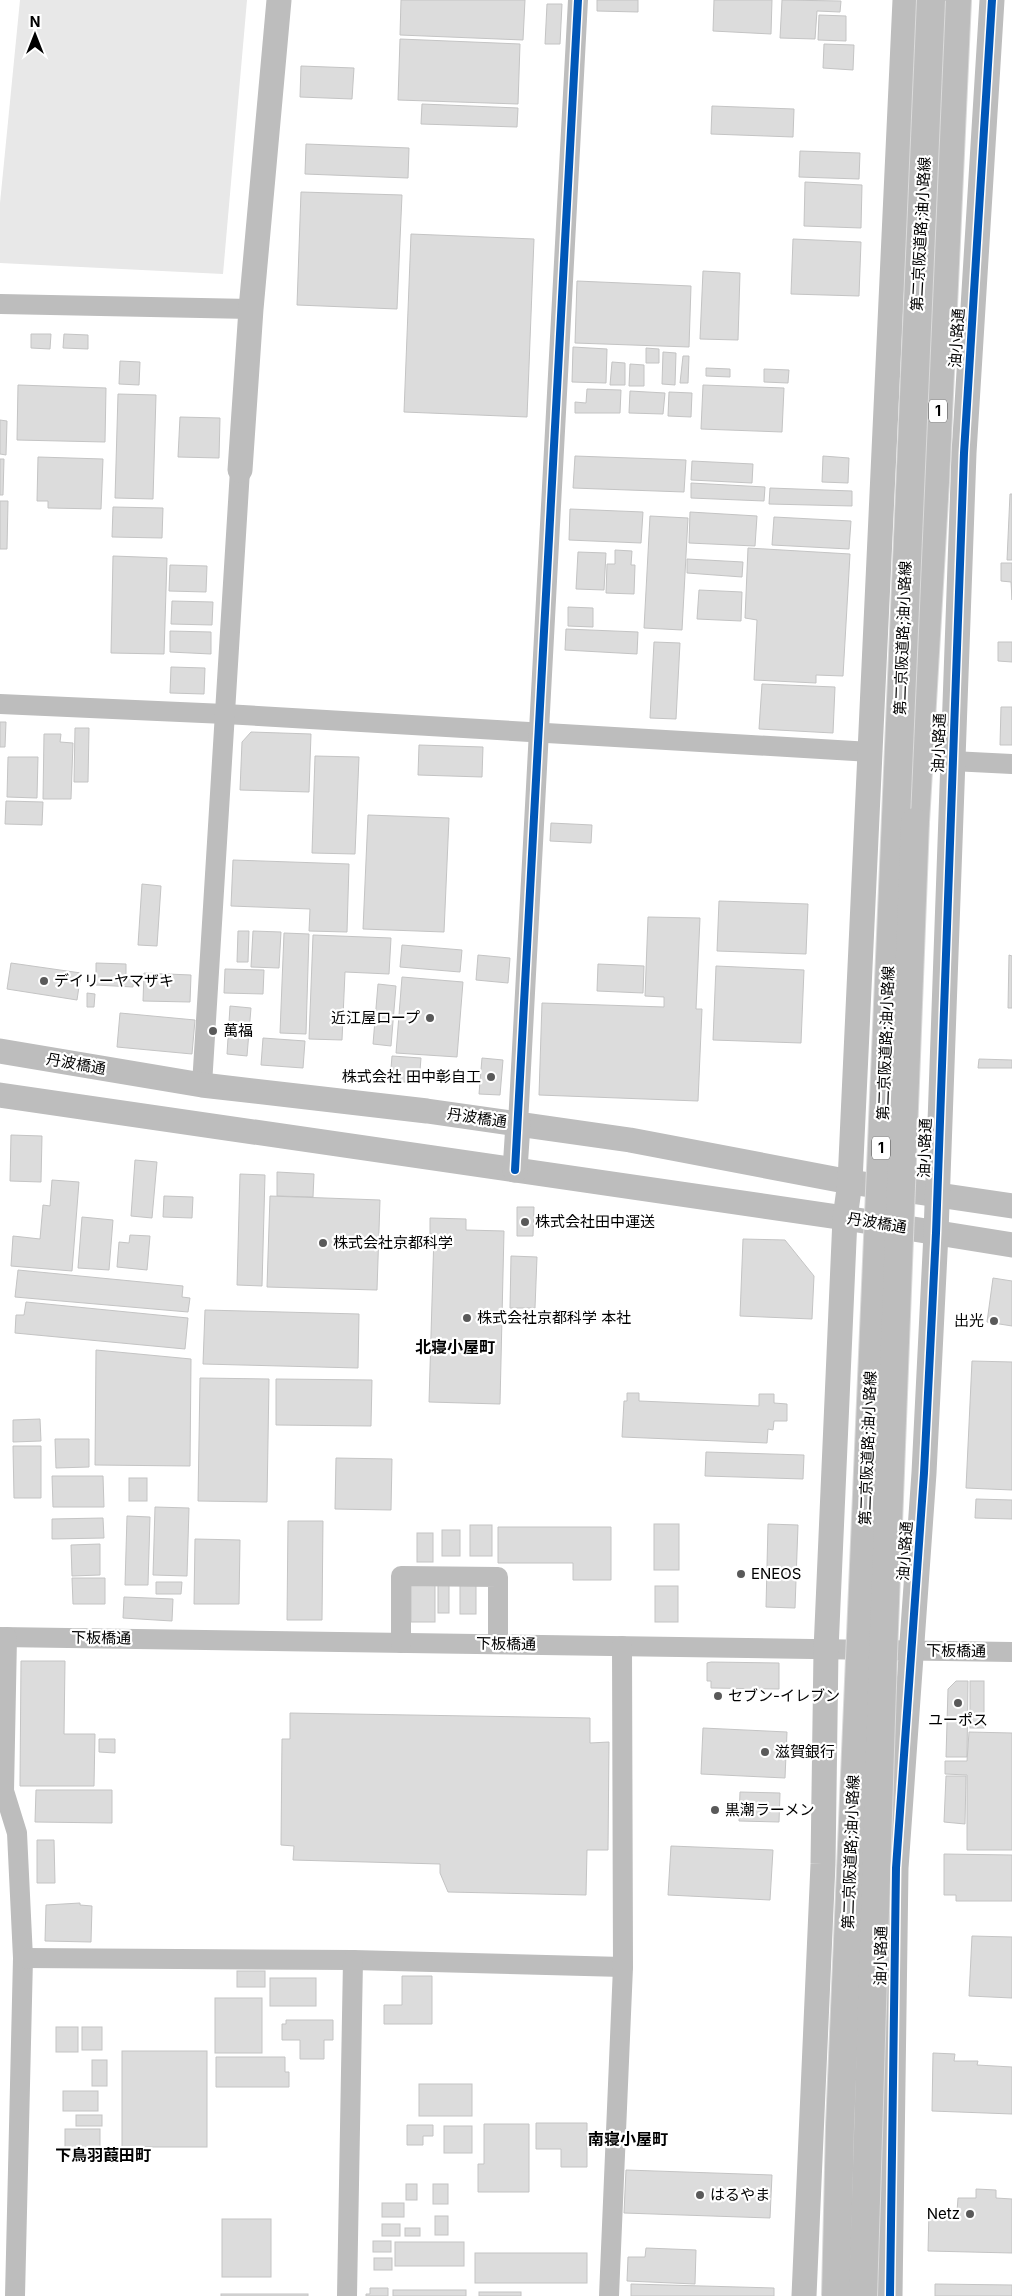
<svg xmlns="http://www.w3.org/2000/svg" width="1012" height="2296" font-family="Inter,'Noto Sans JP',sans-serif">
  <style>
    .green { fill: #e8e8e8 }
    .building { fill: #dcdcdc; stroke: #c4c4c4 }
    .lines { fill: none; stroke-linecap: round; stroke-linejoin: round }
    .motorway-casing { stroke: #dbdbdb; stroke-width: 30 }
    .minor { stroke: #bdbdbd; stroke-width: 20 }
    .tertiary { stroke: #bdbdbd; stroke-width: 25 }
    .motorway { stroke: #bdbdbd; stroke-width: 28 }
    .motorway-bridge-casing { stroke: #dbdbdb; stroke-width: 30; stroke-linecap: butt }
    .motorway-bridge { stroke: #bdbdbd; stroke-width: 28 }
    .cycleway-casing { stroke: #fff; stroke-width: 11 }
    .cycleway { stroke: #0057b8; stroke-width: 8 }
    .poi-dot { fill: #595959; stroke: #fff; stroke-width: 2 }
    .labels { text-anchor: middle; stroke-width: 4.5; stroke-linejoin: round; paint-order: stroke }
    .shield { fill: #fff; stroke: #4c4c4c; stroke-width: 1 }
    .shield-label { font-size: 14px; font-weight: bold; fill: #000 }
    .street-label { font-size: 15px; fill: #000; stroke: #fff }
    .poi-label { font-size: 15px; fill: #000; stroke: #fff; text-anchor: start }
    .neighbourhood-label { font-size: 16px; font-weight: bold; fill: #000; stroke: #fff }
  </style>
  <rect width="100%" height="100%" fill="#fff"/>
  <!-- green -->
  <polygon class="green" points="20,0 247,0 223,274 0,263 0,203"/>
  <!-- building -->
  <g class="building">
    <polygon points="401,0 525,0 523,40 400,35"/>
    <polygon points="597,0 638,0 638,12 597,11"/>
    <polygon points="714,0 772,0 771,34 713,31"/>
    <polygon points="782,0 841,1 840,12 817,11 815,39 780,38"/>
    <polygon points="547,4 562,4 560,44 545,44"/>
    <polygon points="819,15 846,16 846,41 818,40"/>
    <polygon points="400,39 520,44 518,104 398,100"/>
    <polygon points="824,44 854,45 853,70 823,68"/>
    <polygon points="301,66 354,68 352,99 300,97"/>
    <polygon points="422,104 518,108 517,127 421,124"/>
    <polygon points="712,106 794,109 793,137 711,134"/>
    <polygon points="306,144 409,148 408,178 305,174"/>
    <polygon points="800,151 860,153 859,179 799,177"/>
    <polygon points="805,182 862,185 861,228 804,226"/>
    <polygon points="301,192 402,195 397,309 297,305"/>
    <polygon points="411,234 534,239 527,417 404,412"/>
    <polygon points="793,239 861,242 859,296 791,294"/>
    <polygon points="703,271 740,273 738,340 700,339"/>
    <polygon points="577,281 691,286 689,347 575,343"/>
    <polygon points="31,334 51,334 50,349 31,348"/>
    <polygon points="64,334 88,335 88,349 63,348"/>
    <polygon points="573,347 607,349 606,383 572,382"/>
    <polygon points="646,348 659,349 659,363 646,363"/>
    <polygon points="663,352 676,353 675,385 662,384"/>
    <polygon points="683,356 689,356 688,383 680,383"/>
    <polygon points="120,361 140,362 139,385 119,384"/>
    <polygon points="612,362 625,363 625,385 610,385"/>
    <polygon points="630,364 644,365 644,386 629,386"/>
    <polygon points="706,368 730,369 730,377 706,376"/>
    <polygon points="764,369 789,370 788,383 764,382"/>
    <polygon points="18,385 106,388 105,442 17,440"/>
    <polygon points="703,385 784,388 782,432 701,429"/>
    <polygon points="587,389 621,390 620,413 575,413 575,402 586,403"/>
    <polygon points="630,391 665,393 663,414 629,413"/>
    <polygon points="669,392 692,393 691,417 668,416"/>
    <polygon points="118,394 156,395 153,499 115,498"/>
    <polygon points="180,417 220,418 219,458 178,457"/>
    <polygon points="0,420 7,421 6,455 0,454"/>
    <polygon points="575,456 686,460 684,492 573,488"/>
    <polygon points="823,456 849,458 848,483 822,482"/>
    <polygon points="38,457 103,459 101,509 48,508 48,501 37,501"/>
    <polygon points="0,459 4,459 3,495 0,495"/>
    <polygon points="692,461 753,464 752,483 691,480"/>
    <polygon points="691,483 765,487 764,501 691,498"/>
    <polygon points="770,488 852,491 852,506 769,504"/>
    <polygon points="1010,494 1012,494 1012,560 1007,560"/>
    <polygon points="0,501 8,501 7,549 0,549"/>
    <polygon points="113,507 163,508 162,538 112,537"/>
    <polygon points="570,509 643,512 641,543 569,540"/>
    <polygon points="690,512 757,516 755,546 689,543"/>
    <polygon points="650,516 688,518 682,630 644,628"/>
    <polygon points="774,517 851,521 849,549 772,545"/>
    <polygon points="748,548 850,554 843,676 816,675 816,683 754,680 757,620 745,618"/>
    <polygon points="615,550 632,551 631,565 635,565 634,594 606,593 607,564 615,564"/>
    <polygon points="578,552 606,553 604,590 576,589"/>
    <polygon points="113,556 167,558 164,654 111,653"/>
    <polygon points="687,559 743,562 742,577 687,573"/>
    <polygon points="1001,563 1012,563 1012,600 1011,582 1001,581"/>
    <polygon points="170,565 207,566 206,592 169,591"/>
    <polygon points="699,590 742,592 741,621 697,619"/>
    <polygon points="172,601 213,602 212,625 171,624"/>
    <polygon points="568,607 593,608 593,627 568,626"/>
    <polygon points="566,629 638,632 637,654 565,650"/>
    <polygon points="170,631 211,632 211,654 170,652"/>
    <polygon points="654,642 680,643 676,719 650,718"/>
    <polygon points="998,642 1012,642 1012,662 998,661"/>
    <polygon points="171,667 205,668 204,694 170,693"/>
    <polygon points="762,684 835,687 833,733 759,729"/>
    <polygon points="1001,707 1012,707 1012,745 1000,745"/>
    <polygon points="0,722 6,722 5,747 0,747"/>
    <polygon points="75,728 89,728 88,782 74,782"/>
    <polygon points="251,732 311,734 309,792 240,790 242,742"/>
    <polygon points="44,734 61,734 60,742 73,743 71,799 43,799"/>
    <polygon points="419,745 483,747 482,777 418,775"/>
    <polygon points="315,756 359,757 355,854 312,853"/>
    <polygon points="8,757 38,757 37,798 7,797"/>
    <polygon points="6,801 43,802 42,825 5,824"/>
    <polygon points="368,815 449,818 444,932 363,929"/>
    <polygon points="551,823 592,825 591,843 550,841"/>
    <polygon points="233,860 349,864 347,932 309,931 310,909 231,906"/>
    <polygon points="142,884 161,886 157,946 138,945"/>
    <polygon points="719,901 808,904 806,954 717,951"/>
    <polygon points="648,917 700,918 696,1009 702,1009 698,1101 539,1095 542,1003 664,1007 664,997 645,996"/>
    <polygon points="238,931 249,931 248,962 237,962"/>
    <polygon points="253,931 281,932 279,968 251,967"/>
    <polygon points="284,933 309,934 306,1034 280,1033"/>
    <polygon points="313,935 391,938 389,974 345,972 342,1040 309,1039"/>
    <polygon points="402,945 462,950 460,972 400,967"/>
    <polygon points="478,955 510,958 508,983 476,980"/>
    <polygon points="1009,955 1012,956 1012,1008 1008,1008"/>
    <polygon points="11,963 81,973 77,1000 7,989"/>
    <polygon points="96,963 126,964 126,976 134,977 133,987 96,985"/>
    <polygon points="598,964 644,966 643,993 597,991"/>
    <polygon points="716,966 804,970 801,1043 713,1040"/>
    <polygon points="225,969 264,970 263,994 224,993"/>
    <polygon points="144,973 191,975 190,1002 143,1001"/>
    <polygon points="402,977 463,982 457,1057 396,1053"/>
    <polygon points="378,984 396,986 391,1046 373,1044"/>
    <polygon points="87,993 95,994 94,1007 87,1007"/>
    <polygon points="230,1006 251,1008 247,1056 227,1054"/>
    <polygon points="120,1013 195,1020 192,1054 117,1047"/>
    <polygon points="263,1038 305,1041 303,1068 261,1065"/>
    <polygon points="392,1056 421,1058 419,1083 390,1081"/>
    <polygon points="482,1058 503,1060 500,1095 479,1094"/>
    <polygon points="979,1059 1012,1060 1012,1068 978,1068"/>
    <polygon points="11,1135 42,1136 41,1182 10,1181"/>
    <polygon points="135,1160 157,1162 152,1218 131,1216"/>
    <polygon points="277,1172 314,1174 313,1197 277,1196"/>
    <polygon points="240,1174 265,1175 262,1286 237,1285"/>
    <polygon points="52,1180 79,1182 72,1271 11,1266 13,1236 40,1239 43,1205 50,1206"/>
    <polygon points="164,1196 193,1197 192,1218 163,1217"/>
    <polygon points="270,1196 380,1200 377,1290 267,1287"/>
    <polygon points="517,1207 534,1207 533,1236 517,1236"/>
    <polygon points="82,1217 113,1220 109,1270 78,1268"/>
    <polygon points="430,1218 466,1219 466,1230 504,1231 500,1404 429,1402 434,1234 430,1234"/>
    <polygon points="130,1235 150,1236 147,1270 117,1267 119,1242 129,1243"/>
    <polygon points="743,1239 785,1240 814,1276 812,1319 740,1316"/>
    <polygon points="511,1256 537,1257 535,1308 510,1308"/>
    <polygon points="18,1270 183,1286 182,1297 190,1298 188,1312 15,1297"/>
    <polygon points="993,1278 1012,1281 1012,1326 987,1322"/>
    <polygon points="26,1302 188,1318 185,1349 15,1333 16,1315 24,1315"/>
    <polygon points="205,1310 359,1314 358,1368 203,1364"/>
    <polygon points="96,1350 191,1359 190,1466 95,1465"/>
    <polygon points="972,1361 1012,1362 1012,1490 966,1488"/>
    <polygon points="200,1378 269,1379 267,1502 198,1501"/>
    <polygon points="276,1379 372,1380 371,1426 276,1425"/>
    <polygon points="627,1393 639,1393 639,1401 759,1406 759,1394 774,1394 774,1403 787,1404 787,1421 774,1421 773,1430 768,1429 767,1443 622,1437 624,1401 627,1401"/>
    <polygon points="40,1419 41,1441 13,1442 13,1420"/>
    <polygon points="55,1439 89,1439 89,1467 56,1468"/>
    <polygon points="13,1446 41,1446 41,1498 14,1498"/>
    <polygon points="706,1452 804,1455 803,1479 705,1476"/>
    <polygon points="336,1458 392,1459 391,1510 335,1509"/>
    <polygon points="52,1476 103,1476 104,1507 53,1507"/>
    <rect x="129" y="1478" width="18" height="23"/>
    <polygon points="976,1499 1012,1500 1012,1519 975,1518"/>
    <polygon points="155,1507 189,1508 187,1576 153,1575"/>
    <polygon points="127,1516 150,1517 148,1585 125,1585"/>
    <polygon points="103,1518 104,1538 52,1539 52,1519"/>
    <polygon points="288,1521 323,1521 322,1620 287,1620"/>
    <rect x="654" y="1524" width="25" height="46"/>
    <polygon points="768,1524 798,1525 795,1608 766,1607"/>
    <rect x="470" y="1525" width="22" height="31"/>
    <polygon points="498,1527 611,1527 611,1580 573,1580 573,1563 498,1563"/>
    <rect x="442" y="1530" width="18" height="26"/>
    <rect x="417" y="1533" width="16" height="29"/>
    <polygon points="195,1539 240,1540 239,1604 194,1604"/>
    <polygon points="100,1544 100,1575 72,1576 71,1545"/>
    <polygon points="72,1578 105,1578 105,1604 73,1604"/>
    <polygon points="156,1582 182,1582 181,1594 156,1594"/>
    <rect x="460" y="1582" width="16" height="32"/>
    <rect x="438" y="1583" width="11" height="30"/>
    <rect x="411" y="1584" width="24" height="38"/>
    <rect x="655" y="1586" width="23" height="36"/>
    <polygon points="124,1597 173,1599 172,1621 123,1618"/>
    <polygon points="21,1661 65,1661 64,1734 95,1734 94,1786 20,1786"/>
    <polygon points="711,1662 779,1663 779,1689 711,1688 711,1681 707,1681 707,1663"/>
    <polygon points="956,1681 968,1681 967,1757 946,1757 948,1689"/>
    <rect x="970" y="1681" width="14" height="47"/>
    <polygon points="290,1713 590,1718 590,1743 609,1742 608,1850 587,1850 586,1895 448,1892 440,1873 440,1864 293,1860 294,1846 281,1845 282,1739 290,1739"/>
    <polygon points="703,1728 787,1732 785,1778 701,1774"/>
    <polygon points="969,1732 1012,1733 1012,1850 967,1850 967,1775 945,1774 945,1761 967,1761"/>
    <polygon points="99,1739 115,1739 115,1753 99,1752"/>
    <polygon points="946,1776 966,1776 965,1824 944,1822"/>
    <polygon points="36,1790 112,1790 112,1823 35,1822"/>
    <polygon points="740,1792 780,1793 779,1822 739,1821"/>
    <polygon points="37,1840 54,1840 55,1883 37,1883"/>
    <polygon points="671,1846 773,1850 770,1900 668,1895"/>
    <polygon points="944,1854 1012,1855 1012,1901 956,1901 956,1895 944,1895"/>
    <polygon points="80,1903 80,1905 92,1906 91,1942 45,1941 46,1905"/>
    <polygon points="972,1936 1012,1937 1012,1998 969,1996"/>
    <rect x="237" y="1971" width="28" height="16"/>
    <polygon points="402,1976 432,1976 432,2024 384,2024 384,2005 402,2005"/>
    <rect x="270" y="1978" width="46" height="28"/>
    <rect x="215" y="1998" width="47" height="55"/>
    <polygon points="286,2020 333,2020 333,2040 324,2040 324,2059 300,2059 300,2040 282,2040 282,2024 286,2024"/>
    <rect x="56" y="2027" width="22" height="25"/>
    <rect x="82" y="2027" width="20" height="23"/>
    <rect x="122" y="2051" width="85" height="96"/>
    <polygon points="933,2053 955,2054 954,2061 978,2061 977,2065 1012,2067 1012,2114 932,2111"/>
    <polygon points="216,2057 285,2057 285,2072 289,2072 289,2087 216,2087"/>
    <rect x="92" y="2060" width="15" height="26"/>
    <rect x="419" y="2084" width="53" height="32"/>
    <rect x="63" y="2091" width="35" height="20"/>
    <rect x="76" y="2115" width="26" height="11"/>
    <polygon points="536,2123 587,2123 587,2167 561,2167 561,2149 536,2149"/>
    <polygon points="484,2124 529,2124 529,2192 478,2192 478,2164 484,2164"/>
    <polygon points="407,2125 433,2125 433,2136 423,2136 423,2145 407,2145"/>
    <rect x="444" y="2126" width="28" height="27"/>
    <rect x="65" y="2129" width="35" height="20"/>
    <polygon points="626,2170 772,2175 770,2218 624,2213"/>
    <rect x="406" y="2184" width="11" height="16"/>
    <rect x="433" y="2184" width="15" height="20"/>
    <polygon points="976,2189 996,2190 996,2198 1012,2199 1012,2253 928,2251 929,2211 957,2212 958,2198 976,2198"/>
    <rect x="382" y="2203" width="22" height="14"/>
    <rect x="435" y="2216" width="13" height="19"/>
    <rect x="222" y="2219" width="49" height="58"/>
    <rect x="382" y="2224" width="18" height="12"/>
    <rect x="405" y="2228" width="15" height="8"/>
    <rect x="373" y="2241" width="18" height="11"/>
    <rect x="395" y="2242" width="69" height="24"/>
    <polygon points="646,2248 696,2250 695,2284 627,2281 628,2257 645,2257"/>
    <rect x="475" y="2253" width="112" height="30"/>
    <rect x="374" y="2258" width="18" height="12"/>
    <polygon points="631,2284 774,2288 774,2296 631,2296"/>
    <polygon points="935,2284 1012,2285 1012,2296 935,2296"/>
    <polygon points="370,2288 388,2288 388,2296 366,2296 366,2294 370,2294"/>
    <rect x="393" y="2290" width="73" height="6"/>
    <rect x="479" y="2292" width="42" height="4"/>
    <rect x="221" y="2294" width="87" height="2"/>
  </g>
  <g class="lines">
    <defs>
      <polyline id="motorway" points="915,822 935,482 957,0"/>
    </defs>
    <!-- motorway casing -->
    <use href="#motorway" class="motorway-casing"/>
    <!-- minor -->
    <g class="minor">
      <polyline points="0,304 251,309"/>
      <polyline points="0,704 225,714 871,752"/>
      <polyline points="952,761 1012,764"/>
      <polyline points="202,1085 240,470"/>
      <polyline points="518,1124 578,0"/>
      <polyline points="0,1637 1012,1652"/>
      <polyline points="7,1637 4,1791 17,1833 23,1958 15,2296"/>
      <polyline points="401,1643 401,1576 498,1577 498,1644"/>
      <polyline points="23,1958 353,1960 623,1967"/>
      <polyline points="347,2296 353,1960"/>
      <polyline points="609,2296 623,1967 622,1646"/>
    </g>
    <!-- tertiary -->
    <g class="tertiary">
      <polyline points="240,470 251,309 279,0"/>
      <polyline points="0,1051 202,1085 427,1111 630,1140 850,1182 1012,1206"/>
      <polyline points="0,1095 845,1218 1012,1245"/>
      <polyline points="515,1170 518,1124"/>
      <polyline points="804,2296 823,1864 826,1650 845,1218 850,1182 905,0"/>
      <polyline points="890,2296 896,1868 924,1473 936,1233 964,453 992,0"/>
    </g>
    <!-- motorway -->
    <use href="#motorway" class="motorway"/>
    <defs>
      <g id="motorway-bridge">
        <polyline points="836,2296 840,2126 931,0"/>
        <polyline points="863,2296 883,1654 915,822"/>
      </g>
    </defs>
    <!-- motorway-bridge casing -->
    <use href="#motorway-bridge" class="motorway-bridge-casing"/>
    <!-- motorway-bridge -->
    <use href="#motorway-bridge" class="motorway-bridge"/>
    <defs>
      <g id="cycleway">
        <polyline points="515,1170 578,0"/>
        <polyline points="890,2296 896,1868 924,1473 936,1233 964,453 992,0"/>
      </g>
    </defs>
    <!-- cycleway casing -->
    <use href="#cycleway" class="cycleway-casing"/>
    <!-- cycleway -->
    <use href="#cycleway" class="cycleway"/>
  </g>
  <!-- markers -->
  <g class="poi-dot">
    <circle cx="44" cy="981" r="5"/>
    <circle cx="430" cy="1018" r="5"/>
    <circle cx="213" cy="1031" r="5"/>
    <circle cx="491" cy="1077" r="5"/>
    <circle cx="525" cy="1222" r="5"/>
    <circle cx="323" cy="1243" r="5"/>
    <circle cx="467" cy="1318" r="5"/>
    <circle cx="994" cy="1321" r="5"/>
    <circle cx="741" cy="1574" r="5"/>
    <circle cx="718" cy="1696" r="5"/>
    <circle cx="958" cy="1703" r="5"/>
    <circle cx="765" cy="1752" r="5"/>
    <circle cx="715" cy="1810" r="5"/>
    <circle cx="700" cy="2195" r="5"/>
    <circle cx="970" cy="2214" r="5"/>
  </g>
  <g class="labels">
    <!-- shield labels -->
    <g class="shield">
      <rect x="929" y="399.5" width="18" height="23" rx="4"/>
      <rect x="872" y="1136.5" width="18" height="23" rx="4"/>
    </g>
    <g class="shield-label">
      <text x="938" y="416">1</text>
      <text x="881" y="1153">1</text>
    </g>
    <!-- street labels -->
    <g class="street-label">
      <text transform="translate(921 234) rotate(-87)" y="5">第二京阪道路;油小路線</text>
      <text transform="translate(957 338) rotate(-86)" y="5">油小路通</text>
      <text transform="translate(903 638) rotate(-88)" y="5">第二京阪道路;油小路線</text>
      <text transform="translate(939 743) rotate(-88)" y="5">油小路通</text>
      <text transform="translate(886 1043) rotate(-88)" y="5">第二京阪道路;油小路線</text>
      <text transform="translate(76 1064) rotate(10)" y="5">丹波橋通</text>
      <text transform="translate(477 1118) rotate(8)" y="5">丹波橋通</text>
      <text transform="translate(925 1148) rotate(-88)" y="5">油小路通</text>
      <text transform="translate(877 1223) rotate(9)" y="5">丹波橋通</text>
      <text transform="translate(868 1448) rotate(-88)" y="5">第二京阪道路;油小路線</text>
      <text transform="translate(905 1551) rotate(-86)" y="5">油小路通</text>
      <text transform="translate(101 1638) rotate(1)" y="5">下板橋通</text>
      <text transform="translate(506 1644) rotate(1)" y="5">下板橋通</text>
      <text transform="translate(956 1651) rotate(1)" y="5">下板橋通</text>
      <text transform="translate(851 1852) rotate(-88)" y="5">第二京阪道路;油小路線</text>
      <text transform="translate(881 1956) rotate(-89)" y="5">油小路通</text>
    </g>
    <!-- poi labels -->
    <g class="poi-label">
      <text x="54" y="986">デイリーヤマザキ</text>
      <text x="420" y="1023" text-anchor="end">近江屋ロープ</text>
      <text x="223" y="1036">萬福</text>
      <text x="481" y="1082" text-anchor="end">株式会社 田中彰自工</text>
      <text x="535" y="1227">株式会社田中運送</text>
      <text x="333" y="1248">株式会社京都科学</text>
      <text x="477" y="1323">株式会社京都科学 本社</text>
      <text x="984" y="1326" text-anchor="end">出光</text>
      <text x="751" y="1579">ENEOS</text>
      <text x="728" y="1701">セブン-イレブン</text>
      <text x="958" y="1725" text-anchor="middle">ユーポス</text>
      <text x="775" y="1757">滋賀銀行</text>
      <text x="725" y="1815">黒潮ラーメン</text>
      <text x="710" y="2200">はるやま</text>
      <text x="960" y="2219" text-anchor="end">Netz</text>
    </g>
    <!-- neighbourhood labels -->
    <g class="neighbourhood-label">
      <text x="455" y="1353">北寝小屋町</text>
      <text x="628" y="2145">南寝小屋町</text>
      <text x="103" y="2161">下鳥羽葭田町</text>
    </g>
  </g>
  <!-- north arrow -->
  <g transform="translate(35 35)" stroke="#ffffff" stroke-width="4" paint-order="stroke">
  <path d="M0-4L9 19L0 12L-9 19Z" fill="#000000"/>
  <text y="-8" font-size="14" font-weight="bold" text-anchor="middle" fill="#000000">N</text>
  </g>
</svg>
